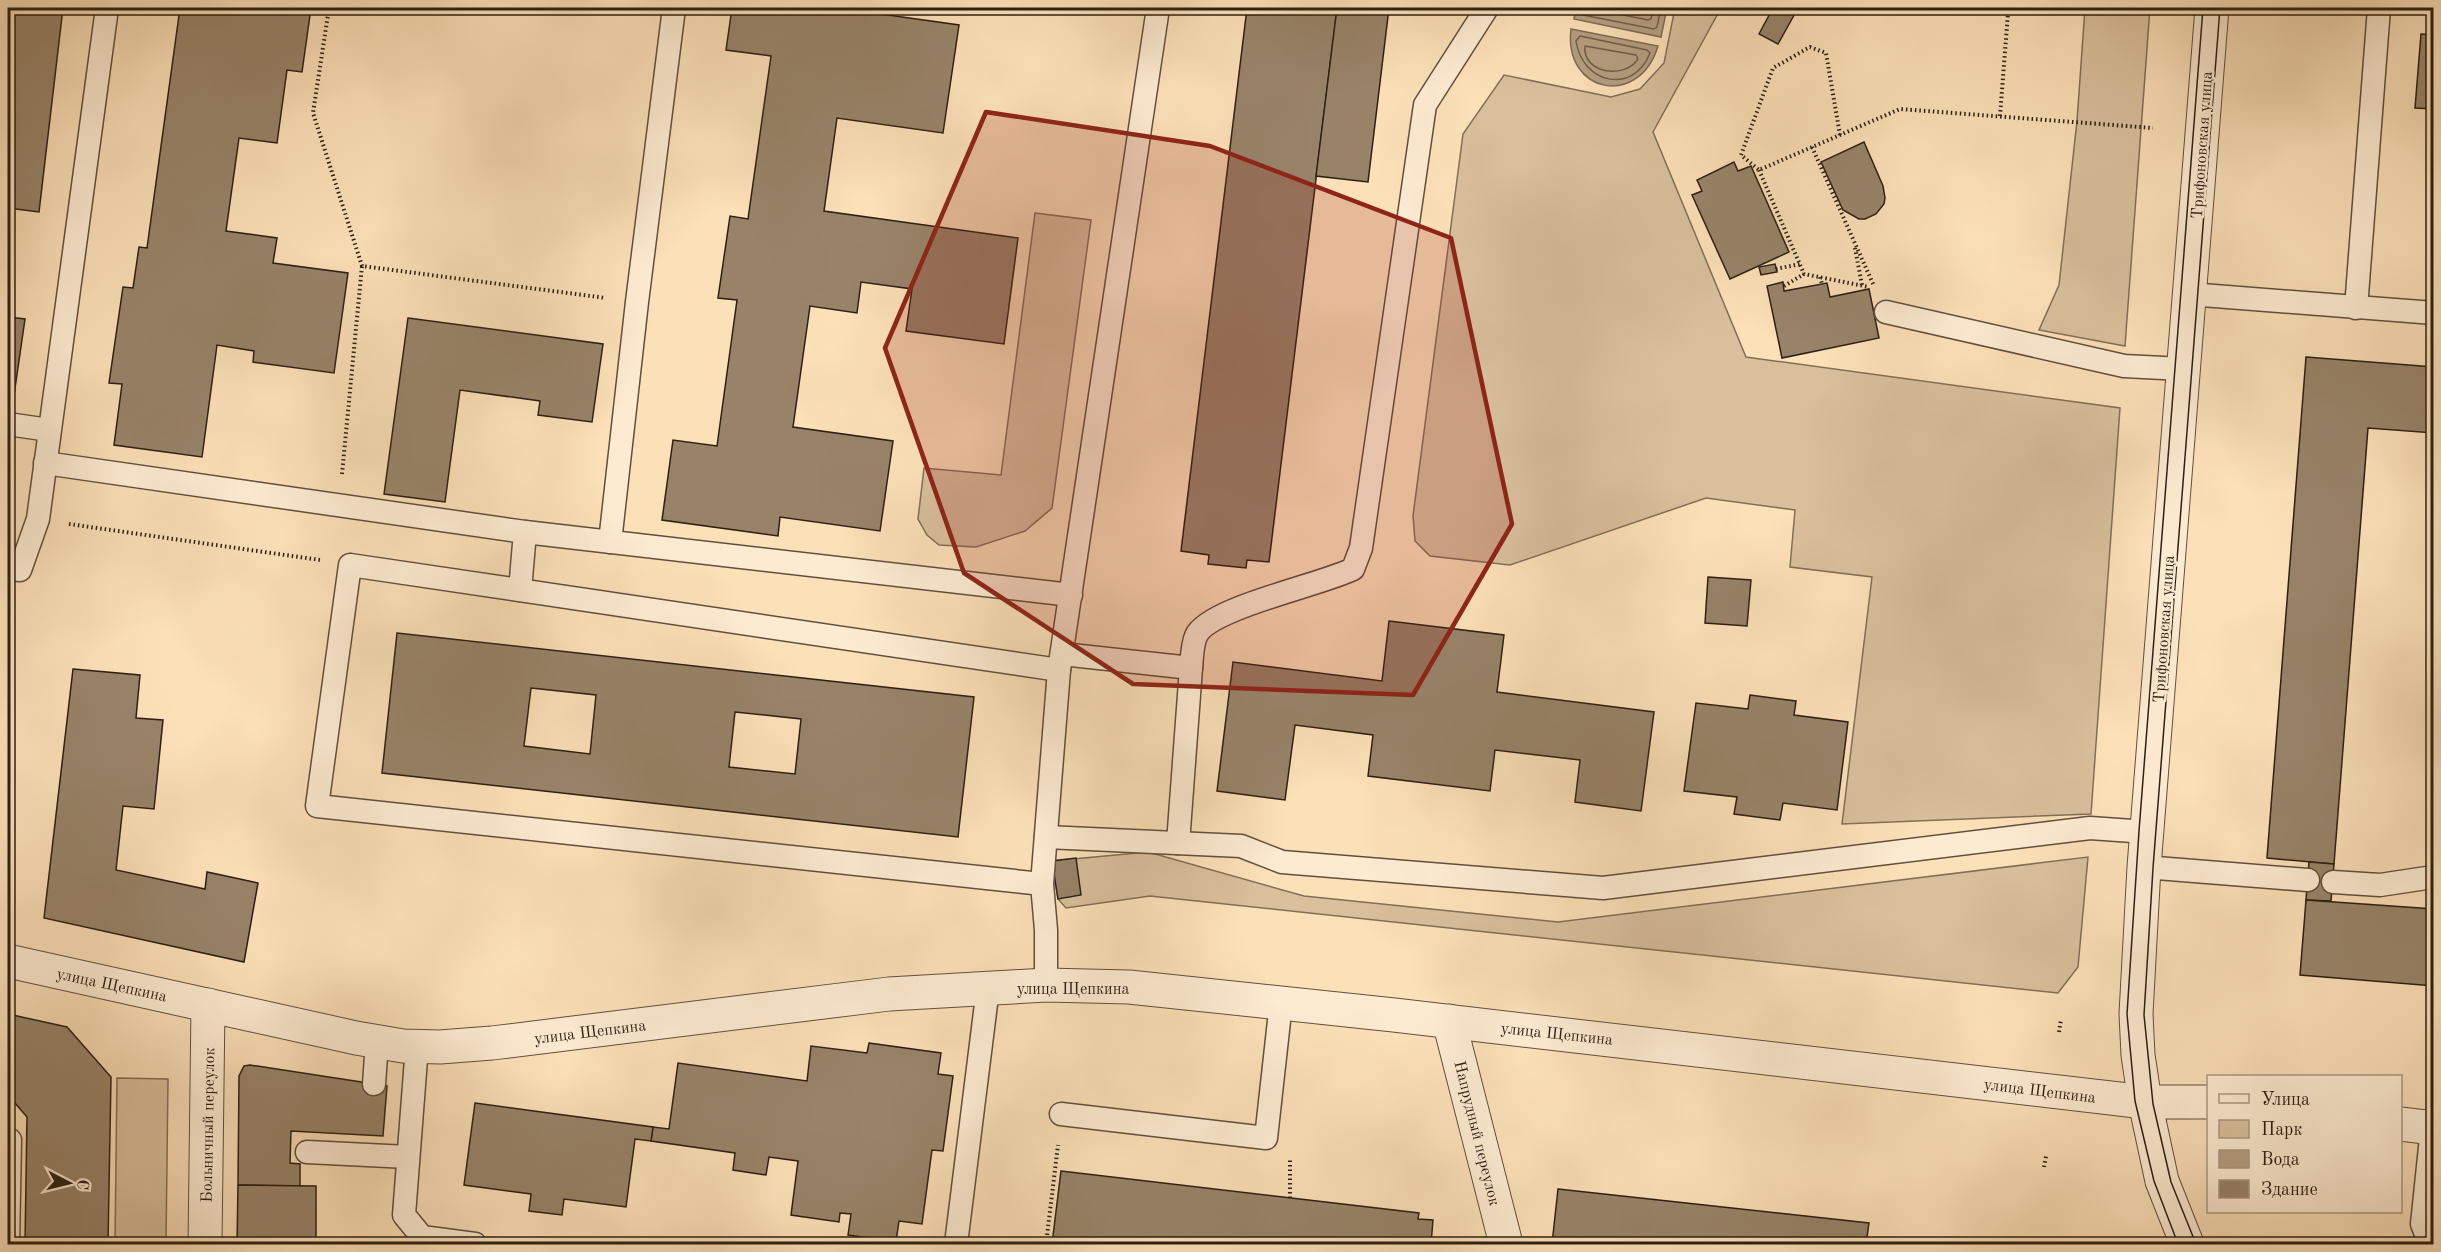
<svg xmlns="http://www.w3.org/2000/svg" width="2441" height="1252" font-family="'Old Standard TT',serif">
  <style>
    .green { fill: #d9bf9c; stroke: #826f58; stroke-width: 1.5 }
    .water { fill: #b59e80; stroke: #7e6b55; stroke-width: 1.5 }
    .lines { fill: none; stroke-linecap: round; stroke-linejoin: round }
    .shore { stroke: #705e4a; stroke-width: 1.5 }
    .building { fill: #988369; stroke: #2c1f14; stroke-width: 1.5; fill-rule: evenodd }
    .service-casing { stroke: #604f3d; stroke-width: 25 }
    .minor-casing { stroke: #604f3d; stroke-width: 35 }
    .tertiary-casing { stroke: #604f3d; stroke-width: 35 }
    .path { stroke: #2c1f14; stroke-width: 4; stroke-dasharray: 1.5 3; stroke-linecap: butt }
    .service { stroke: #fdebd1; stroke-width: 22 }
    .minor { stroke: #fdebd1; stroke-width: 33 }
    .tertiary { stroke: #fdebd1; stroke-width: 33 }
    .tram { stroke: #2c1f14; stroke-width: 1.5 }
    .marked { fill: #8f2418; fill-opacity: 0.2; stroke: #8f2418; stroke-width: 4.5; stroke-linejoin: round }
    .labels { text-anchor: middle; stroke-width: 5; stroke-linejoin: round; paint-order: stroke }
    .street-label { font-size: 16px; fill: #2c1f14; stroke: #fdebd1 }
  </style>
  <rect width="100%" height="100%" fill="#fce0b8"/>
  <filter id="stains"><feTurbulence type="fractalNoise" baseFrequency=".00333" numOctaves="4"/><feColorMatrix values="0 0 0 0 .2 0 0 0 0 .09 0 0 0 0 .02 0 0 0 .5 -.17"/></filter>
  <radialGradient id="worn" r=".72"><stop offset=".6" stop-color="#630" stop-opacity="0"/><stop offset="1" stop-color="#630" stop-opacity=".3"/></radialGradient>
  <!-- green -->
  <g class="green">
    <polygon points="1675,8 1721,8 1653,132 1746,357 2120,408 2091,814 1842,824 1872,577 1790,567 1795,510 1706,498 1510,565 1430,556 1415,541 1413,516 1463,134 1504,75 1611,97 1640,89 1664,63"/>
    <polygon points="2085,8 2150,8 2125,346 2039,330 2059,285 2077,121"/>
    <polygon points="1035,213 1091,220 1052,508 1025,531 976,547 939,545 927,535 918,519 924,468 1001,475"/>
    <polygon points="1148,852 1304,896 1558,922 2088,857 2078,967 2058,993 1150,896 1066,908 1058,899 1052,861"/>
    <polygon points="117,1078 168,1079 166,1244 115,1244"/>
  </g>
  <!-- water -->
  <g class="water">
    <polygon points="1576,8 1667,8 1661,37 1574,19"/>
    <path d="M1571,29L1658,46C1639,109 1563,93 1571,29Z"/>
  </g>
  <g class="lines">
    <!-- shore -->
    <g class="shore">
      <polyline points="1582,8 1583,15 1654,29 1657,27 1661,8"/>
      <polyline points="1589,8 1648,20 1651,19 1653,8"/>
      <path d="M1580,36L1647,50L1650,53C1633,96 1582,83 1576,41Z"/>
      <path d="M1585,46L1636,55L1638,59C1624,80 1582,73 1585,46Z"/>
    </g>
  </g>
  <!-- building -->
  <g class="building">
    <polygon points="8,8 63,8 39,212 8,208"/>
    <polygon points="180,8 311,8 302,72 287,70 277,143 239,138 226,231 277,238 273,263 348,273 334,373 253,362 254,351 217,345 202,457 114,445 122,384 109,383 123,287 133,288 139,247 147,248"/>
    <polygon points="732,8 853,8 852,10 959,25 943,133 837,118 824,211 1018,238 1004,344 906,331 912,289 861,282 857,313 810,306 793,427 893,441 880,531 780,517 778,536 662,520 673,440 717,446 737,300 718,298 730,216 748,219 771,56 726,50"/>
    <polygon points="1247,8 1337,8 1269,562 1247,560 1246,568 1208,564 1209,555 1181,551"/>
    <polygon points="1337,8 1389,8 1368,182 1316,176"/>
    <polygon points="1773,8 1798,8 1778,44 1759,34"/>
    <polygon points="2421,34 2434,35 2434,109 2415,108"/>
    <polygon points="1864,142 1883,186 1885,198 1884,204 1876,214 1865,219 1859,219 1843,210 1821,162"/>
    <polygon points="1734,162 1738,171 1751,166 1789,252 1730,279 1692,195 1702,191 1697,180"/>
    <polygon points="1775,264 1777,272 1761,275 1759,267"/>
    <polygon points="1783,282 1784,291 1827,283 1830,297 1869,289 1879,338 1782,358 1767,286"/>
    <polygon points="8,317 25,319 13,402 8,402"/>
    <polygon points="408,318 603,344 592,422 538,415 540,401 460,390 445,502 384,494"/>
    <polygon points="2306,357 2434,367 2434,433 2368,428 2334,864 2267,858"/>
    <polygon points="1708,577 1751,580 1747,626 1705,623"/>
    <polygon points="1389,621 1504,635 1497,692 1654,712 1641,811 1575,802 1580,760 1495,750 1490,791 1368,776 1373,735 1295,725 1285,800 1217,791 1233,662 1382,681"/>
    <path d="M397,633L974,697L958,837L382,773ZM531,688L596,695L590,754L524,746ZM735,712L801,719L795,774L729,767Z"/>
    <polygon points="73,669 140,675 136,718 163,720 154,809 123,806 116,870 205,889 207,872 258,883 244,962 44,918"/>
    <polygon points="1750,695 1796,701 1794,715 1848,722 1837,810 1783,803 1780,820 1734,814 1737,797 1684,791 1696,703 1748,709"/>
    <polygon points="1076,858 1081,895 1058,899 1052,861"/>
    <polygon points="2309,862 2334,864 2331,901 2306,900"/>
    <polygon points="2306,900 2434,909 2434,986 2300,975"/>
    <polygon points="8,1014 67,1027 111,1077 108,1244 25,1244 27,1117 14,1102 8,1100"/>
    <polygon points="869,1043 941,1053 938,1074 953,1076 943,1151 932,1150 922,1224 899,1221 896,1242 848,1235 851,1214 840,1213 839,1222 791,1215 798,1161 769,1157 766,1175 733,1170 735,1153 651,1141 653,1127 669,1129 678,1063 807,1081 811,1046 867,1053"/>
    <polygon points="250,1065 387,1086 383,1136 291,1131 290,1163 300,1164 300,1186 238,1185 239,1076 244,1066"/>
    <polygon points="475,1103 653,1127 651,1141 635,1139 626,1207 564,1199 562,1215 529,1211 531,1194 464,1185"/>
    <polygon points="1061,1171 1419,1213 1418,1219 1433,1220 1431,1244 1052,1244"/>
    <polygon points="238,1185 316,1186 316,1244 237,1244"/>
    <polygon points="1558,1189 1869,1223 1866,1244 1552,1244"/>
  </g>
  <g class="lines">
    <defs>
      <g id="service">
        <polyline points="2189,294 2434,313"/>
        <polyline points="2356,308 2379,8"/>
        <polyline points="1886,312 2124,366 2183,369"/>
        <polyline points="8,424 49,430"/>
        <polyline points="45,463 525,532"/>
        <polyline points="610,542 637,302 674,8"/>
        <polyline points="8,569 20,570 38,519 107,8"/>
        <polyline points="520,590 525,532 1071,595"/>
        <path d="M1062,654L1191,668C1192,658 1192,645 1196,636C1208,608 1321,585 1353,569L1361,548L1425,105L1487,8"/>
        <polyline points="1046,837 1241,846 1282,862 1603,888 2090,828 2147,832"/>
        <polyline points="1178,843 1191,668"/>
        <polyline points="2144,867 2308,880"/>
        <polyline points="2333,882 2380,885 2433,877"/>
        <polyline points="1042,884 317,806 350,565 1059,670"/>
        <polyline points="1046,985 1046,930 1042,884 1059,670 1158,8"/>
        <polyline points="417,1046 404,1215 422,1237 475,1244"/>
        <polyline points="374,1084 377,1042"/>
        <polyline points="1061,1114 1266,1138 1281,1003"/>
        <polyline points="8,1140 10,1140 8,1244"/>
        <polyline points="307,1152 408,1157"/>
        <polyline points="956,1244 988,988"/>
        <polyline points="2430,1244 2422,1224 2432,1128"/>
      </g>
      <g id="minor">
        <polyline points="1449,1021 1506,1244"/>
        <polyline points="205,1244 208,1005"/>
      </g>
      <g id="tertiary">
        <polyline points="8,961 356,1038 403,1046 440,1047 492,1043 889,994 1046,985 1129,987 1394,1015 2145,1102 2208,1102"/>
        <polyline points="2400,1124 2434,1128"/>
        <polyline points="2187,1244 2162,1181 2145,1102 2138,1055 2136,1014 2144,867 2212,8"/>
      </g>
    </defs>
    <!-- service casing -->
    <use href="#service" class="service-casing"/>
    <!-- minor casing -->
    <use href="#minor" class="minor-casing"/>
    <!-- tertiary casing -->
    <use href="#tertiary" class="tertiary-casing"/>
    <!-- path -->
    <g class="path">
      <polyline points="329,8 313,113 362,266 606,298"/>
      <polyline points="1105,8 1128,11"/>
      <polyline points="2000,116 2008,13"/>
      <polyline points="1840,135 1826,53 1810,47 1773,68 1741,155 1759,170 1900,109 2153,128"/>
      <polyline points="1812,147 1874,286"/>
      <polyline points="1759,170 1804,274 1869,287"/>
      <polyline points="1855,248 1862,285"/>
      <polyline points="1776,269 1800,264"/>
      <polyline points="1820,277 1822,284"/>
      <polyline points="1784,286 1804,274"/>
      <polyline points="342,474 362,266"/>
      <polyline points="69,524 320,560"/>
      <polyline points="2059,1032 2061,1019"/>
      <polyline points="2044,1167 2046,1156"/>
      <polyline points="1290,1198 1290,1159"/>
      <polyline points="1046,1244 1058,1145"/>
    </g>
    <!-- service -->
    <use href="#service" class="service"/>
    <!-- minor -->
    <use href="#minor" class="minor"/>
    <!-- tertiary -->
    <use href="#tertiary" class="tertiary"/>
    <!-- tram -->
    <g class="tram">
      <polyline points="2178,1244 2154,1181 2135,1101 2127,1014 2139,831 2203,8"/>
      <polyline points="2196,1244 2171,1182 2153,1104 2144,1015 2153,868 2220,8"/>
    </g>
  </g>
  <!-- marked area -->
  <path class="marked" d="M986,112L1210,146L1451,238L1512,524L1413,695L1133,684L964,573L885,348Z"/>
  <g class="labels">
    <!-- street labels -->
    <g class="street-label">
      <text transform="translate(2201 145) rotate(-86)" y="6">Трифоновская улица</text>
      <text transform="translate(2163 629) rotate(-86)" y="6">Трифоновская улица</text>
      <text transform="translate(112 984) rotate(12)" y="6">улица Щепкина</text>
      <text x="1073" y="994">улица Щепкина</text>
      <text transform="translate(590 1031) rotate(-7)" y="6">улица Щепкина</text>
      <text transform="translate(1557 1033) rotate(6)" y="6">улица Щепкина</text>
      <text transform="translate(2040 1090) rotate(7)" y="6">улица Щепкина</text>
      <text transform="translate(207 1125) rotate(-89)" y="6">Больничный переулок</text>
      <text transform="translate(1478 1133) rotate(76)" y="6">Напрудный переулок</text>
    </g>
  </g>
  <!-- margin -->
  <rect width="2441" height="1252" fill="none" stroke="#fce0b8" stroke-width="30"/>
  <rect x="9" y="9" width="2423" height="1234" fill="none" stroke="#2c1f14" stroke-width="3"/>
  <rect x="15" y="15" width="2411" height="1222" fill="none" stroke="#2c1f14" stroke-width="1.5"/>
  <!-- legend -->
  <rect x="2207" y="1075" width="195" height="138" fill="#fdebd1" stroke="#a99985" stroke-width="1.5"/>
  <rect x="2219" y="1094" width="30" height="9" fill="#fdebd1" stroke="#a99985" stroke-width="1.5"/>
  <text x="2261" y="1105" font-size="18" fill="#2c1f14">Улица</text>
  <rect x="2219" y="1120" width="30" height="18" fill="#d9bf9c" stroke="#a99985" stroke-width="1.5"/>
  <text x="2261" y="1135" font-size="18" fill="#2c1f14">Парк</text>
  <rect x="2219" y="1150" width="30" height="18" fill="#b59e80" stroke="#a99985" stroke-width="1.5"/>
  <text x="2261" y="1165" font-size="18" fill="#2c1f14">Вода</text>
  <rect x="2219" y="1180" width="30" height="18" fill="#988369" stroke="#a99985" stroke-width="1.5"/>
  <text x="2261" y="1195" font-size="18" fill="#2c1f14">Здание</text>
  <!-- north arrow -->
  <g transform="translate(69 1183) rotate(97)" stroke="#fdebd1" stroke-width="4.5" paint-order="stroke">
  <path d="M0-4.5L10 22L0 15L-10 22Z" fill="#2c1f14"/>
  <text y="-9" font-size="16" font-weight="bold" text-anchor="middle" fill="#2c1f14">С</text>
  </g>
  <rect width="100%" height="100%" filter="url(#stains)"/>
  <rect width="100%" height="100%" fill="url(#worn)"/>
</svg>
